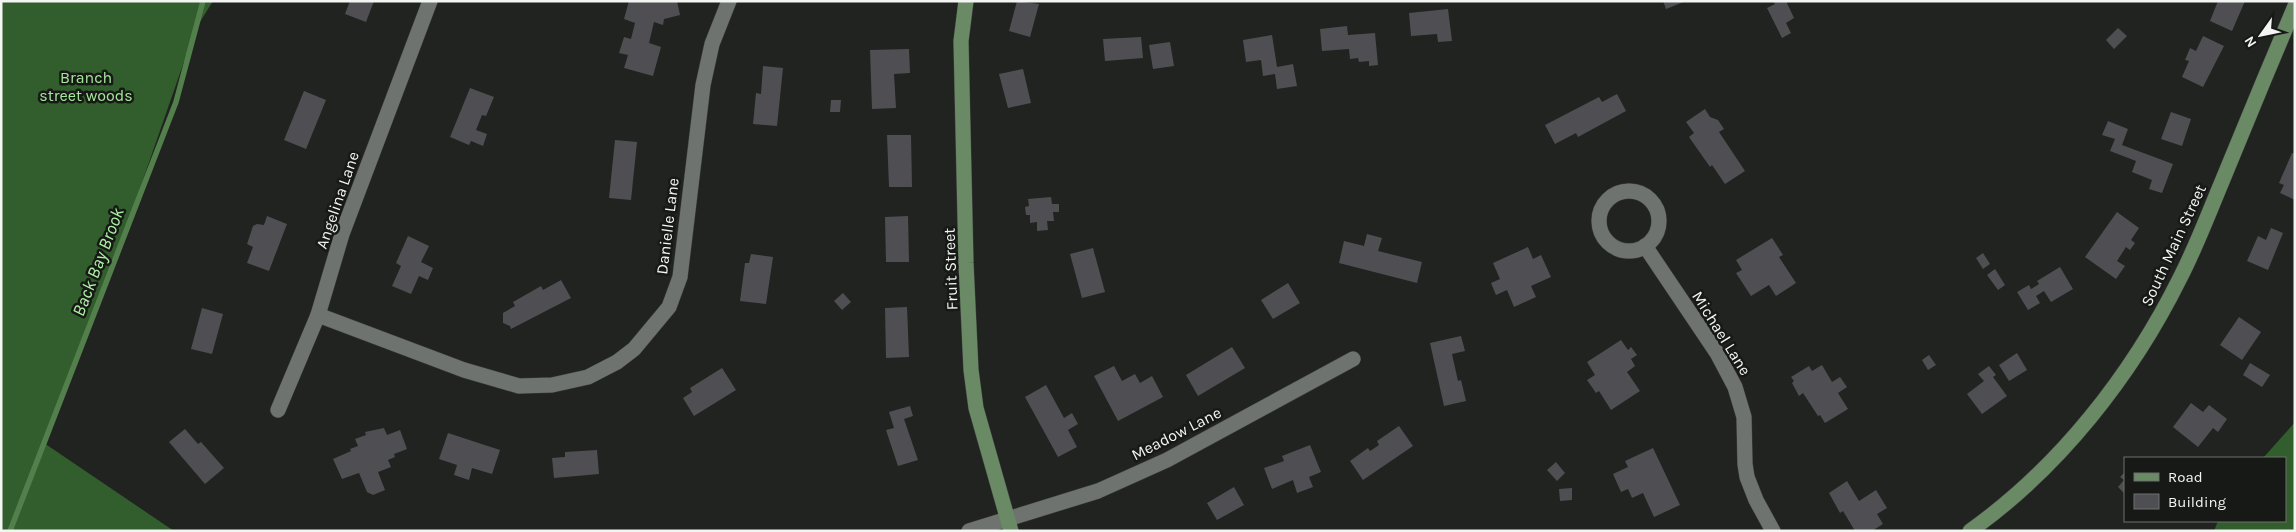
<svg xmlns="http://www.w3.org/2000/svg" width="2296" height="532" font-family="Karla,sans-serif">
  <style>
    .forest { fill: #325d2c }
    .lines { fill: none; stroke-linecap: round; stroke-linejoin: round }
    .stream { stroke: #527f4c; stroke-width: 5.5 }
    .building { fill: #4f4f53 }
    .street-casing { stroke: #3d3f3c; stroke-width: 16 }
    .secondary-casing { stroke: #3d3f3c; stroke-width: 16 }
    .street { stroke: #6f736f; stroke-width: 15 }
    .secondary { stroke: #698a65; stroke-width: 15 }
    .labels { text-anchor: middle; stroke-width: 5; stroke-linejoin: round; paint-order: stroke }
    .park-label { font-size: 16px; fill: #a4e69b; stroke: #171916 }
    .street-label { font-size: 16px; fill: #f3f5f3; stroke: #171916 }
    .water-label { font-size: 18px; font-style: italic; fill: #adefa4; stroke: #171916 }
  </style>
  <rect width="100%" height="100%" fill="#20231f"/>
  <!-- forest -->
  <g class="forest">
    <polygon points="1,1 213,1 195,30 122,240 44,443 174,531 1,531"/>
    <polygon points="2295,422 2295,531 2214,531 2218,521 2285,521 2285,458 2263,458"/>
  </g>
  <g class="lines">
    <!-- stream -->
    <polyline class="stream" points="10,531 176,102 203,1"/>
  </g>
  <!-- building -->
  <g class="building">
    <polygon points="350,1 374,1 366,22 345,14"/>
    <polygon points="629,1 677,1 680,15 664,19 663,25 654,22 649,43 661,47 653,76 624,68 628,55 619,53 624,37 631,39 635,23 624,19"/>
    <polygon points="1017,1 1039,4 1030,37 1009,31"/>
    <polygon points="1663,1 1686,1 1666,9"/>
    <polygon points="1773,1 1786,1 1794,18 1786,23 1791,33 1782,38 1767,8 1775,4"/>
    <polygon points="2218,1 2245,1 2232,31 2210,21"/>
    <polygon points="1448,9 1452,41 1438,42 1437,34 1411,36 1409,13"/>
    <polygon points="1347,26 1348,35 1375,33 1378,65 1369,66 1369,61 1359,62 1358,58 1350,59 1349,49 1322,51 1320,29"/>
    <polygon points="2118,28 2127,36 2114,49 2106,40"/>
    <polygon points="1272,35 1277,67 1293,64 1297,86 1277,89 1275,74 1263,76 1261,60 1246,62 1243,40"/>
    <polygon points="2203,36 2224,46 2203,87 2182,77 2189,61 2185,60 2190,48 2196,51"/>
    <polygon points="1141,37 1143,58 1105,61 1103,39"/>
    <polygon points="1170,42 1174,66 1153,69 1149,45"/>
    <polygon points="909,49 910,73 894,74 896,108 872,109 870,50"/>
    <polygon points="763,66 783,68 777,126 753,124 756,93 761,94"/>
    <polygon points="1023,69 1031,103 1008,108 999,74"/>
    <polygon points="470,88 494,97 486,116 482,115 476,130 487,134 483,146 471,141 469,145 450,137"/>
    <polygon points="304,91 326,100 306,149 284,140"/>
    <polygon points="1617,94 1626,111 1578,137 1576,133 1555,144 1545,125 1599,97 1602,102"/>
    <polygon points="831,100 841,100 840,112 830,112"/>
    <polygon points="1705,109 1710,117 1718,120 1724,129 1719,132 1745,171 1725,184 1712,165 1710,167 1689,137 1694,133 1686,122"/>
    <polygon points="2171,112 2191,119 2182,146 2161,139"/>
    <polygon points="2108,121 2128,129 2122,145 2173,164 2162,193 2149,189 2152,180 2132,172 2136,161 2110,151 2115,139 2102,135"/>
    <polygon points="887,135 911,135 912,187 889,187"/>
    <polygon points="615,140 637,142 631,200 609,198"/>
    <polygon points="2292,153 2295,154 2295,200 2280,193 2284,185 2279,183"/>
    <polygon points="1051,197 1052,204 1059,204 1059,212 1053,212 1054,221 1047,221 1048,230 1037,231 1037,222 1030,223 1030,215 1026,215 1025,207 1029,206 1028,199"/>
    <polygon points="2117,212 2139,228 2131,240 2135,243 2130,250 2126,247 2117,261 2125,266 2116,279 2085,257"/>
    <polygon points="267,216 287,224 269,271 247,263 253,247 247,244 253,226 257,224 264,225"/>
    <polygon points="908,216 909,262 886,262 885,217"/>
    <polygon points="2271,228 2283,233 2268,270 2247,261 2258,236 2266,240"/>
    <polygon points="1367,234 1382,238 1378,251 1422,262 1417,283 1339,263 1344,241 1364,246"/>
    <polygon points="408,236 429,246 421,262 433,268 428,280 419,276 411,294 392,286 401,266 396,263"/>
    <polygon points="1772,238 1783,255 1779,257 1796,283 1776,296 1769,285 1751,296 1736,273 1742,270 1736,260"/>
    <polygon points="1528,247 1533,259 1541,255 1551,277 1531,286 1536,297 1514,307 1507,290 1496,295 1491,283 1500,279 1493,263"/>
    <polygon points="1093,248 1105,292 1082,298 1070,254"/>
    <polygon points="1983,253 1990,264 1983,269 1976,258"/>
    <polygon points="751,254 773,257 766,304 740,301 745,263 749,263"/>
    <polygon points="2060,267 2073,289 2051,302 2044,291 2036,296 2040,303 2028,310 2017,292 2029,285 2031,289 2039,284 2037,281"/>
    <polygon points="1995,269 2005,285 1998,290 1987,275"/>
    <polygon points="561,280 571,298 511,329 510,326 503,323 503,313 515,306 513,302 541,286 543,290"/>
    <polygon points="1288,283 1300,303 1273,319 1261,300"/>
    <polygon points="843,293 851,302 842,310 834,301"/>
    <polygon points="907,307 909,357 886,358 885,308"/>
    <polygon points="202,308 223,314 212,354 191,349"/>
    <polygon points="2239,317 2261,332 2242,360 2220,345"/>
    <polygon points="1461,336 1465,351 1452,354 1458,381 1461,380 1466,401 1444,406 1430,343"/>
    <polygon points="1621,340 1628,350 1631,347 1637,355 1631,359 1635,366 1627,372 1640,391 1611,410 1599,391 1596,393 1587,380 1595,375 1587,362"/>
    <polygon points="1232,347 1245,368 1198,396 1186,375"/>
    <polygon points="2017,353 2027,370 2009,381 1999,365"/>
    <polygon points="1929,355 1936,365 1928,370 1922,360"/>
    <polygon points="2250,363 2270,375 2262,387 2243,375"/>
    <polygon points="1822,365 1832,382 1840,377 1847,387 1838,393 1848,409 1825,423 1820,415 1818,416 1803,393 1799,396 1792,383 1794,381 1791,377 1809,366 1812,371"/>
    <polygon points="1114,366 1122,381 1135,374 1140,383 1152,376 1163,397 1118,421 1094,376"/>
    <polygon points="1989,366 1996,375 1993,377 2007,396 1982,414 1967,394 1984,381 1978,374"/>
    <polygon points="722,368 736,390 694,416 683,398 692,392 690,388"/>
    <polygon points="1046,385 1064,418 1072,413 1078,424 1068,430 1077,447 1058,457 1025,397"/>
    <polygon points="2191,403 2203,412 2209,405 2227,419 2218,432 2213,428 2198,447 2173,427"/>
    <polygon points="910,406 913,416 904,419 918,460 898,466 886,430 894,428 889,412"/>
    <polygon points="1399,426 1413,446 1363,480 1350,461 1368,448 1370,451 1379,445 1377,441"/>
    <polygon points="384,428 387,435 400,430 407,449 394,454 395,457 388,460 391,467 378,472 385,490 373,495 367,492 359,473 342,479 333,459 351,451 350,449 358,446 355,439 366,435 365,432"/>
    <polygon points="185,429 198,444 201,442 224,468 205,484 169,442"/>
    <polygon points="448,433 500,450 492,474 472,468 469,480 454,475 457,465 439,459"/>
    <polygon points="1310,445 1321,472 1309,477 1313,487 1297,493 1293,480 1272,489 1264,468 1284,461 1282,456"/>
    <polygon points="1653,448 1680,505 1654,517 1643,493 1632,498 1628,489 1621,492 1613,474 1628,467 1625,461"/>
    <polygon points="597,450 599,474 554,478 552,458 565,457 565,452"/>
    <polygon points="1556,462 1565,473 1557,481 1547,470"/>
    <polygon points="2125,472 2125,494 2118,487 2124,480 2120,477"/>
    <polygon points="1847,481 1859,501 1876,490 1887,508 1877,514 1883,524 1872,531 1855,531 1843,511 1840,513 1829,493"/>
    <polygon points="1234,487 1244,505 1217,520 1207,503"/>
    <polygon points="1572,488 1572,500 1560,501 1559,489"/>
  </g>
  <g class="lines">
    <defs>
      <g id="street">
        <circle cx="1629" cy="221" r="30"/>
        <polyline points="1645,246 1717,353 1735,387 1744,417 1745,464 1747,477 1756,500 1773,531"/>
        <polyline points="318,315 464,370 519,386 552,385 588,377 617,362 634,349 669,307 680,277 703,85 712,44 729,1"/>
        <polyline points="278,410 318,315 342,234 430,1"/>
        <polyline points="969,531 1098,491 1167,460 1353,359"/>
      </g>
      <g id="secondary">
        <polyline points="966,1 961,41 966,263 971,370 976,408 1011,531"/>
        <path d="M1970,531C2059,468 2132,375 2180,278C2196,247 2208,215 2221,184C2245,125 2270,65 2295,6"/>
      </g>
    </defs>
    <!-- street casing -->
    <use href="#street" class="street-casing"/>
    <!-- secondary casing -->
    <use href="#secondary" class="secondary-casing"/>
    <!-- street -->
    <use href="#street" class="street"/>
    <!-- secondary -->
    <use href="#secondary" class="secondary"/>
  </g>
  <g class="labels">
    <!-- park labels -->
    <g class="park-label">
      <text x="86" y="83">Branch<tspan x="86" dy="18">street woods</tspan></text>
    </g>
    <!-- street labels -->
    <g class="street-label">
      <text transform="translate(337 200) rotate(-71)" y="6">Angelina Lane</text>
      <text transform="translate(667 226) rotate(-83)" y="6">Danielle Lane</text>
      <text transform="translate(2173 245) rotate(-65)" y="6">South Main Street</text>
      <text transform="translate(950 269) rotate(-92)" y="6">Fruit Street</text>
      <text transform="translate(1722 333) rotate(58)" y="6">Michael Lane</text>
      <text transform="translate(1176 433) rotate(-27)" y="6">Meadow Lane</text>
    </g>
    <!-- water labels -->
    <g class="water-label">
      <text transform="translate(98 262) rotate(-69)" y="6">Back Bay Brook</text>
    </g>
  </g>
  <!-- border -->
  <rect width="2296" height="532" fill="none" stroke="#f3f5f3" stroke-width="5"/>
  <!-- legend -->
  <rect x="2124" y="457" width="162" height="65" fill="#171916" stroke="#6f716e"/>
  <rect x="2134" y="473" width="25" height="8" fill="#698a65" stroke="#6f716e"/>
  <text x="2168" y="482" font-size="15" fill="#f3f5f3">Road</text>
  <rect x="2134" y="494" width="25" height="15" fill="#4f4f53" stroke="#6f716e"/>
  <text x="2168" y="507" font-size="15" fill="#f3f5f3">Building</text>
  <!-- north arrow -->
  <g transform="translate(2261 35) rotate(237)" stroke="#171916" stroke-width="4" paint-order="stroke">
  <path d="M0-4L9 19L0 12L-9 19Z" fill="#f3f5f3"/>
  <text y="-8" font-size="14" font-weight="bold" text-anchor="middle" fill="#f3f5f3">N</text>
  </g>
</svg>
